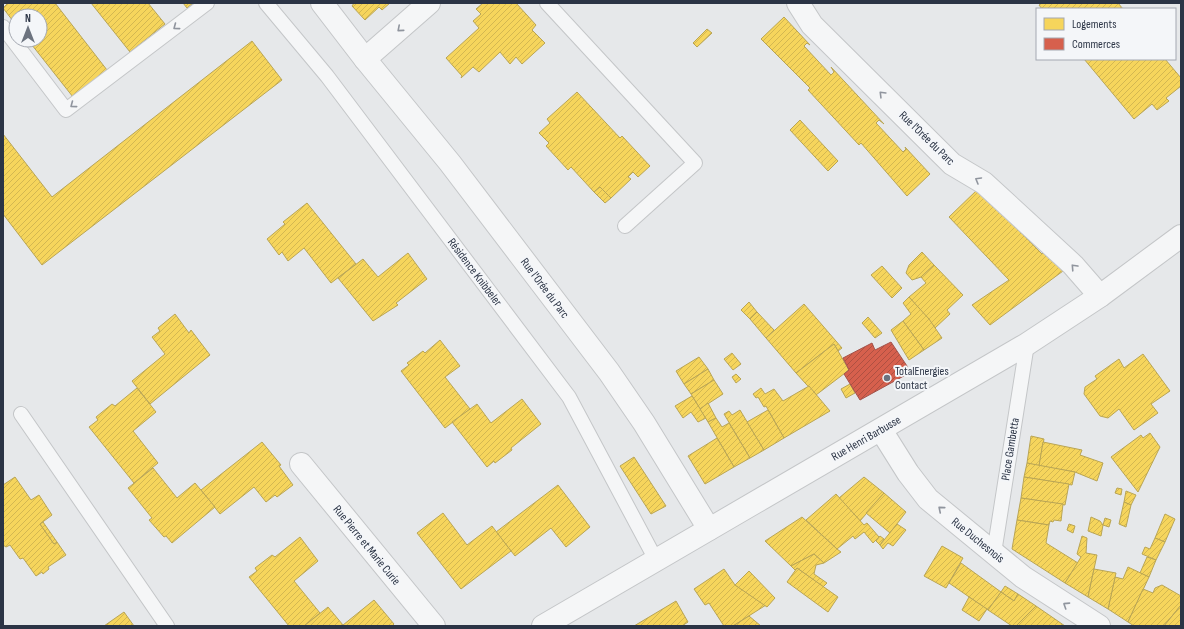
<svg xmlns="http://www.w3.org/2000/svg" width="1184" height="629" font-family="'Sofia Sans Condensed',sans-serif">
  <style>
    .homes { fill: url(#homes-hatch); stroke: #b9a555 }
    .shops { fill: url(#shops-hatch); stroke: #a3534b }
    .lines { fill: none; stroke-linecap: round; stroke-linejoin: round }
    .lane-casing { stroke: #c4c6c8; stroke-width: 16 }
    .street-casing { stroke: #c4c6c8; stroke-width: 24 }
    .lane { stroke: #f5f6f7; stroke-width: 14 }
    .street { stroke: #f5f6f7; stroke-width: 22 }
    .oneway { stroke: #90959e }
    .poi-dot { fill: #6c737f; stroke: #f4f6f9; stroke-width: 1.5 }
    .labels { text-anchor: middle; stroke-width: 4; stroke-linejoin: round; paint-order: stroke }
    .street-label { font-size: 12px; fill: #2b3445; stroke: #f4f6f9 }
    .poi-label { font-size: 12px; fill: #2b3445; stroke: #f4f6f9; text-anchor: start }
  </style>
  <defs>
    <pattern id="homes-hatch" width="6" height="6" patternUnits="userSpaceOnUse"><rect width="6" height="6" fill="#f6d55c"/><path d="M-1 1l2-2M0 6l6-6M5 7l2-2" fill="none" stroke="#d3b751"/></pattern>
    <pattern id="shops-hatch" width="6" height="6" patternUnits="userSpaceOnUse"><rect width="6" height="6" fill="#d6604d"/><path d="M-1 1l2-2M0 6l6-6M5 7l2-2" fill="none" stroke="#ae5042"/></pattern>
  </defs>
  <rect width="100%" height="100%" fill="#e6e8ea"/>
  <!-- homes -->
  <g class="homes">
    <polygon points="8,3 55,3 107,70 73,97 28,40 40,40 40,16 16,16 16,25 3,8"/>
    <polygon points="91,3 148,3 165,24 130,52"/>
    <polygon points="183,3 193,3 187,8"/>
    <polygon points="354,3 390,3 382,10 379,7 365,20 352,6"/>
    <polygon points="483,3 516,3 536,25 532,30 545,43 522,64 516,57 510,64 500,52 479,72 473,67 461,78 462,76 446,58 479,28 473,21 481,14 476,9"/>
    <polygon points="1042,3 1118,3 1123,9 1042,9 1039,5"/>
    <polygon points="784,17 810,45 807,43 804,46 831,75 834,72 831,67 884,124 879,120 876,123 903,152 906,149 905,147 930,174 907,196 861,143 859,145 808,90 810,88 761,39"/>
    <polygon points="707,29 712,33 697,47 693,43"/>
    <polygon points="252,41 282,80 42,265 3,214 3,134 52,197"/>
    <polygon points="1084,59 1165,59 1181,78 1181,86 1166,98 1169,101 1157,110 1152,104 1134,119"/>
    <polygon points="577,92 620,138 622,136 650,166 638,177 633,172 628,177 631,179 611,198 600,187 594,192 571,167 568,170 546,146 549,143 539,133 550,123 547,119"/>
    <polygon points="800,120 838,161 828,171 790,130"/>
    <polygon points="600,187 611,198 605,203 594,192"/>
    <polygon points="978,189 1042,254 1044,252 1063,271 990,325 972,305 1009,280 949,217"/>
    <polygon points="307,203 356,264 331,283 304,248 288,261 282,252 279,255 267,239 285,224 283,222"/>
    <polygon points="922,252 934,265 921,277 912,280 906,273 909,265"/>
    <polygon points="408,253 427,279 396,303 398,305 373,321 338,278 363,259 378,277"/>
    <polygon points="934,265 963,295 947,310 950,314 935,328 909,297 926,283 921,277"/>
    <polygon points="882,266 902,288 892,298 871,275"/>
    <polygon points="909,297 929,319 942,338 924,350 903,321 911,314 903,303"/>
    <polygon points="749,302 757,312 750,319 741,310"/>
    <polygon points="804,304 842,348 838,351 834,344 796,373 766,338"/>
    <polygon points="757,312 774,330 766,338 750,319"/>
    <polygon points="175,314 189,333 191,330 210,355 150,404 132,381 165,354 152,337 160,331 158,328"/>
    <polygon points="868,317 882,333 875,338 862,323"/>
    <polygon points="903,321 924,350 909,360 891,330"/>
    <polygon points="440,340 460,366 445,377 470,409 445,428 401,371 409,365 407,363 423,351 425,353"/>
    <polygon points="834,344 849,370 816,395 796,373"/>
    <polygon points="732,353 741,364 733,370 724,359"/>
    <polygon points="1143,354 1170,391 1151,404 1158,413 1134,430 1119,409 1108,418 1100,416 1084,394 1085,387 1097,379 1095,376 1119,359 1124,368"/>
    <polygon points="699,357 708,369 684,384 676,371"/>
    <polygon points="708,369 714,380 691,394 684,384"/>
    <polygon points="736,374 741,379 736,383 732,377"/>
    <polygon points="714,380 723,394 700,409 691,394"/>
    <polygon points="850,384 855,393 846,398 841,389"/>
    <polygon points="809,386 830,411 784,438 766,406 764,407 758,397 756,398 753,394 761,388 765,394 774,389 783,401"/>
    <polygon points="137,388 156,412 133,431 158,463 134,483 89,427 98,420 96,417 112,404 115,406"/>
    <polygon points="692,396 706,418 698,422 691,412 683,418 675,406"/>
    <polygon points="522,399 541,424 511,448 512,450 495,463 494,461 487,467 452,422 477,404 491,423"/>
    <polygon points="708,403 716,418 708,422 700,409"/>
    <polygon points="740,410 764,450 750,458 724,414 729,411 732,415"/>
    <polygon points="768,410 784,438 764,450 747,422"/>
    <polygon points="716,418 722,427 729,423 750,458 734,467 708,422"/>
    <polygon points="1150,433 1160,447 1138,492 1111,457 1141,435 1143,438"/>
    <polygon points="1031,436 1044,439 1039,466 1027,463"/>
    <polygon points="717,438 734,467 705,484 688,456"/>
    <polygon points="262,442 281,465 279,466 293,485 277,497 275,495 266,502 254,487 220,514 201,490"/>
    <polygon points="1043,442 1082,450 1080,455 1103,463 1097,481 1075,472 1039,466"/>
    <polygon points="634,457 666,506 651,514 620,466"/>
    <polygon points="1027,463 1075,472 1072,485 1024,477"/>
    <polygon points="153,468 177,498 195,483 215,507 172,543 166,536 164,537 149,520 152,518 128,488"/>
    <polygon points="15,477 31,500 39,495 52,515 40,524 54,544 57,542 66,555 48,567 49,569 43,574 42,572 36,576 23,558 20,559 10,545 6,547 3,545 3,485"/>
    <polygon points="864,477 884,493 860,521 839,498"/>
    <polygon points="1024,477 1069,484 1065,505 1021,498"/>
    <polygon points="558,485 590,527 566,547 551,528 515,556 496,532"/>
    <polygon points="1117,488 1122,489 1121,495 1115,493"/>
    <polygon points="1126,491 1136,495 1131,505 1124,502"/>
    <polygon points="884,493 906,512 890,533 866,513"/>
    <polygon points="836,494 864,525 867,523 879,537 873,543 864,532 855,539 853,536 837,549 806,520"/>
    <polygon points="1021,498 1063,504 1061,521 1054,520 1053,522 1050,521 1049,525 1017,520"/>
    <polygon points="1124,502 1131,505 1126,527 1119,524"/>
    <polygon points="443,513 467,545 492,526 511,551 461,589 417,533"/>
    <polygon points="1165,514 1175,519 1165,542 1155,538"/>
    <polygon points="802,517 837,549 841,552 824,563 814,554 791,566 765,541"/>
    <polygon points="1091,517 1100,521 1103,525 1101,536 1088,531"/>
    <polygon points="1105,518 1111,520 1109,527 1103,525"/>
    <polygon points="1017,520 1049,525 1046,543 1078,563 1065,583 1012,549"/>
    <polygon points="43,522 57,542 54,544 40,524"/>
    <polygon points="897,524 906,530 893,546 888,543 883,549 880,545"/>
    <polygon points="1069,524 1075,526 1073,533 1067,530"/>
    <polygon points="880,536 884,539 880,545 876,541"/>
    <polygon points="1082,536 1087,538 1086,553 1097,555 1088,597 1065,583 1081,557 1077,554"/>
    <polygon points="300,537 318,561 294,581 320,613 304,626 289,626 249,577 257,571 255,568 272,555 275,557"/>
    <polygon points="1155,538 1165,542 1156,560 1142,554 1145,547 1150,549"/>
    <polygon points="942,546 963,558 946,588 924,576"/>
    <polygon points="814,554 824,563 816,565 814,574 827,583 823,587 797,568 795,570 791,566"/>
    <polygon points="1147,557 1156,560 1149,577 1140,573"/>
    <polygon points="961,563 1001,592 988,610 949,583"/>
    <polygon points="1128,567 1149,577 1128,622 1108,609 1115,577 1123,579"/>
    <polygon points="797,568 838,597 828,612 787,582"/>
    <polygon points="724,569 735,585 766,605 733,626 724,626 709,603 705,605 694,589"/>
    <polygon points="1094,569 1116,573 1108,609 1088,597"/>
    <polygon points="749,571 775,598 767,607 735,585"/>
    <polygon points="1162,585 1181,596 1181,605 1164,626 1134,626 1128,622 1143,589 1153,593 1155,588"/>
    <polygon points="1005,586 1018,594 1014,601 1001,592"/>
    <polygon points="1001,592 1014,601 1018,594 1036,606 1016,626 1012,626 988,610"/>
    <polygon points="969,597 987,609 979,621 962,610"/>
    <polygon points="374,600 394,624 392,626 304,626 328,607 343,625"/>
    <polygon points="676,601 688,622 682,626 634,626"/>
    <polygon points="1181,605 1181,626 1164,626"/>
    <polygon points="1036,606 1065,626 1016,626"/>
    <polygon points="124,612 134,626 104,626"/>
    <polygon points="749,616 761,626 733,626"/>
  </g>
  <!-- shops -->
  <polygon class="shops" points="891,342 911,372 860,400 844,374 849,370 843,358 872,343 875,350"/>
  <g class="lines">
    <defs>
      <g id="lane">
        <polyline points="266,3 327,76 569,397 656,560"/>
        <polyline points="547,3 695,163 625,226"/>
        <polyline points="3,27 66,110 207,3"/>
        <polyline points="21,414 167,626"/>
        <polyline points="994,553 1027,344"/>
      </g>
      <g id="street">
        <polyline points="322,3 365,59 450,163 609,372 644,423 709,529"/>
        <polyline points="798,3 812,25 952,164 984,183 1073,265 1100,296"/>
        <polyline points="365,59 429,3"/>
        <polyline points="881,430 908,473 928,499 1023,577 1099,626"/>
        <polyline points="301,464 434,626"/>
        <polyline points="543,626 1027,344 1100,296 1181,236"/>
      </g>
    </defs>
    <!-- lane casing -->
    <use href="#lane" class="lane-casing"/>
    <!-- street casing -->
    <use href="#street" class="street-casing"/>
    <!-- lane -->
    <use href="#lane" class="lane"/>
    <!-- street -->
    <use href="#street" class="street"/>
  </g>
  <!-- one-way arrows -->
  <defs><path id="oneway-chevron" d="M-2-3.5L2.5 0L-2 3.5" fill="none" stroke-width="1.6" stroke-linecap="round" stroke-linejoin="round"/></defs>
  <g class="oneway">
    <use href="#oneway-chevron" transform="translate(176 27) rotate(143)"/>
    <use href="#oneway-chevron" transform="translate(400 29) rotate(139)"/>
    <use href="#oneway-chevron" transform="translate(882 94) rotate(-135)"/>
    <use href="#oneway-chevron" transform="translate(73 105) rotate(143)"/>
    <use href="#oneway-chevron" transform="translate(978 180) rotate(-150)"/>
    <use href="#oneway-chevron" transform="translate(1074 267) rotate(-133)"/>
    <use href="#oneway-chevron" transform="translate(941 509) rotate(-140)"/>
    <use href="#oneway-chevron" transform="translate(1066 605) rotate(-147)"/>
  </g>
  <!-- markers -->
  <circle class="poi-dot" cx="887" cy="378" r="4"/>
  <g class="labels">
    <!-- street labels -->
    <g class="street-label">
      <text transform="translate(927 138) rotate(44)" y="4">Rue l'Orée du Parc</text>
      <text transform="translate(475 272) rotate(53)" y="4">Résidence Knibbeler</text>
      <text transform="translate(545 288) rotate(53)" y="4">Rue l'Orée du Parc</text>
      <text transform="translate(866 438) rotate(-30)" y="4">Rue Henri Barbusse</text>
      <text transform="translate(1010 449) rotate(-81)" y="4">Place Gambetta</text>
      <text transform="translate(978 540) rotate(39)" y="4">Rue Duchesnois</text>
      <text transform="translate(367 545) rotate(51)" y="4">Rue Pierre et Marie Curie</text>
    </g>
    <!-- poi labels -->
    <g class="poi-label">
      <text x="895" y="375">TotalEnergies<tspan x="895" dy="14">Contact</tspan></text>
    </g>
  </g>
  <!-- border -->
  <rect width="1184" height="629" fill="none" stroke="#2b3445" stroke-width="8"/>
  <!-- legend -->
  <rect x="1036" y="8" width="140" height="52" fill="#f4f6f9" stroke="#a4a8b1"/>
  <rect x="1044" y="18" width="20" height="12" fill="#f6d55c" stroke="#a4a8b1"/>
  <text x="1072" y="28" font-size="12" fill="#2b3445">Logements</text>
  <rect x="1044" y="38" width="20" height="12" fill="#d6604d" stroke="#a4a8b1"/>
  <text x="1072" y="48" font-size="12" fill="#2b3445">Commerces</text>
  <!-- north arrow -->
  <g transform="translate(28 28)"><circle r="19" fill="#f4f6f9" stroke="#a4a8b1"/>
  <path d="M0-3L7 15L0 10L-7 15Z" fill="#6c737f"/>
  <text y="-6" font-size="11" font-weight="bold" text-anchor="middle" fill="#2b3445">N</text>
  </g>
</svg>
